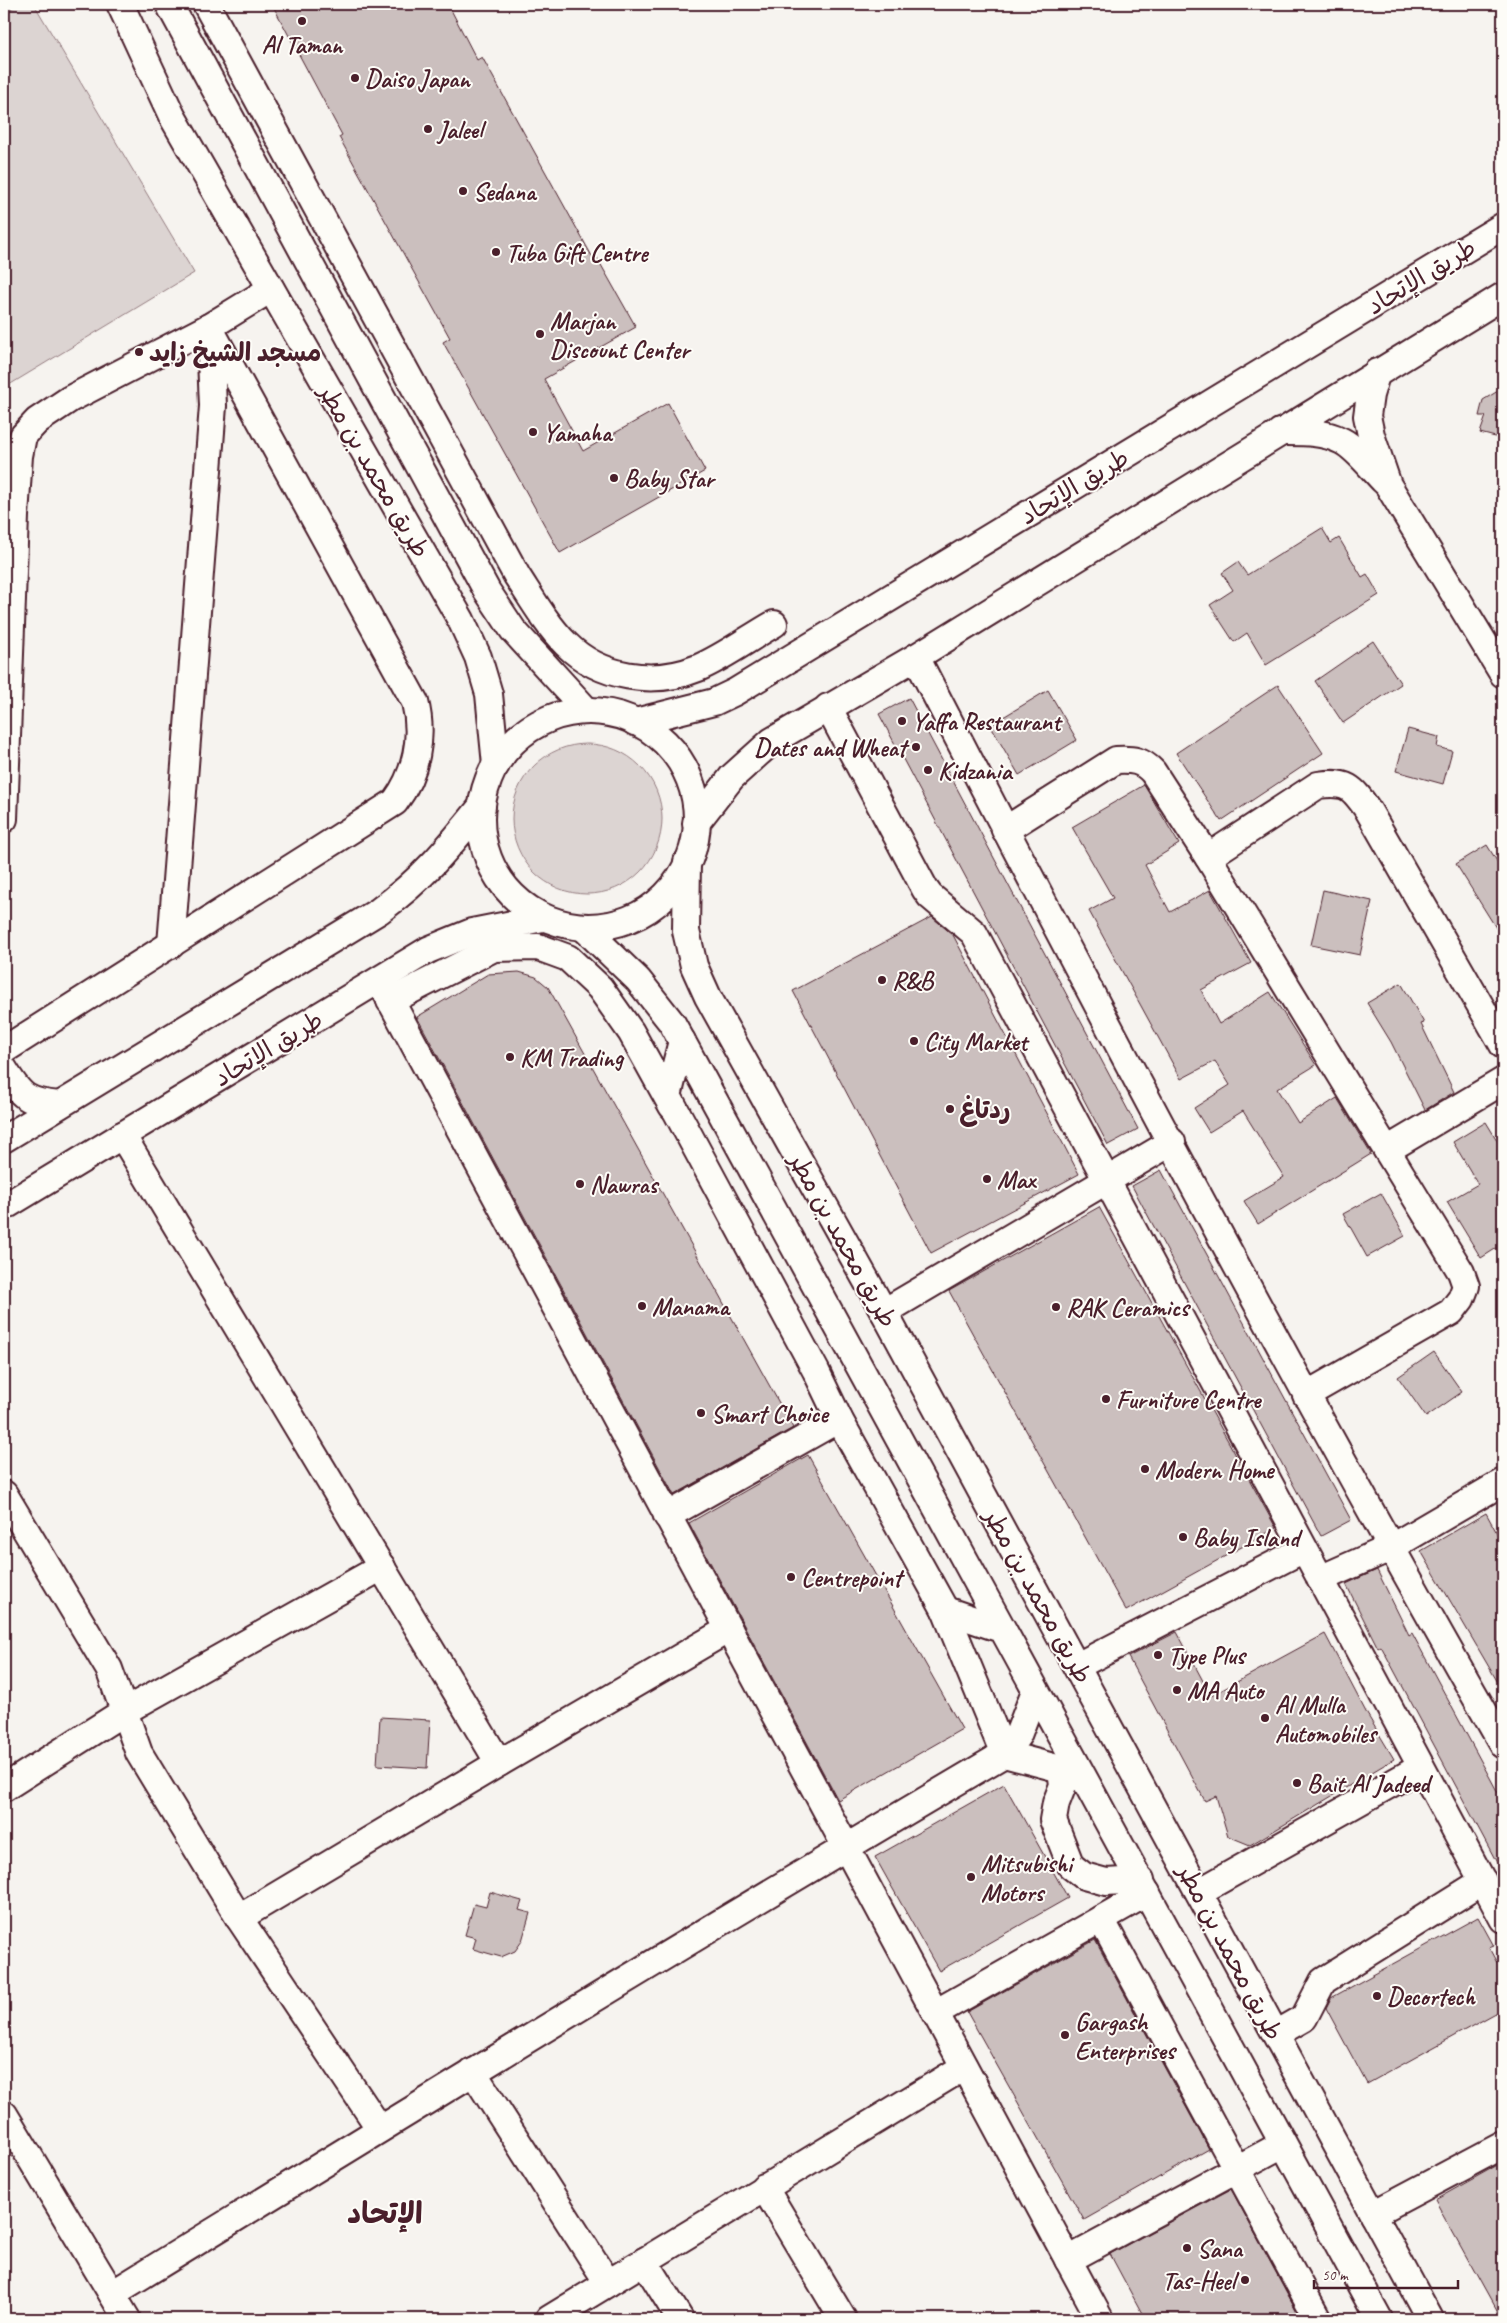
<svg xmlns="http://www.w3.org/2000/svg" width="1507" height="2323" font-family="Caveat,'Playpen Sans Arabic',sans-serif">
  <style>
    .green { fill: #dcd4d2; stroke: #937a7e }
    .building { fill: #cbbfbe; stroke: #4a1f2b }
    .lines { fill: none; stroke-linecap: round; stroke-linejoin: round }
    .minor-casing { stroke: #4a1f2b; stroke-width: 30 }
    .minor { stroke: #fdfcf7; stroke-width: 26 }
    .poi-dot { fill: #4a1f2b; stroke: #fdfcf7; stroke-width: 2 }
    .labels { text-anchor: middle; stroke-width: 4; stroke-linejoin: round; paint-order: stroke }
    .poi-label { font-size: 25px; font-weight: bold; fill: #4a1f2b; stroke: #fdfcf7; text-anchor: start }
    .street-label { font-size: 25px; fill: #4a1f2b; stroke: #fdfcf7 }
    .district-label { font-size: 30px; font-weight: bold; fill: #4a1f2b; stroke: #fdfcf7 }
  </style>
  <rect width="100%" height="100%" fill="#f6f3ef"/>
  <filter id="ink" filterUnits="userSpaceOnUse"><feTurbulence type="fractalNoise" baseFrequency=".02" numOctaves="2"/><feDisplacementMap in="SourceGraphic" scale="10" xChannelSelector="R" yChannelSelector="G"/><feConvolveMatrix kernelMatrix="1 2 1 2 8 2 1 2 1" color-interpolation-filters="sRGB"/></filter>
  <g filter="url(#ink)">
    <!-- green -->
    <g class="green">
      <polygon points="19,4 34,4 194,273 4,388 4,13"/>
      <circle cx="587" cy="819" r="75"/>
    </g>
    <!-- building -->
    <g class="building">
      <polygon points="272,4 448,4 477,60 482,57 593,258 596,256 636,327 544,379 583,451 668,403 705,471 560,553 443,342 450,338 339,137 342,135"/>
      <polygon points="1503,388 1503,439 1480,433 1486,416 1479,416 1483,400"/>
      <polygon points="1322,528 1331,543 1339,538 1362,577 1367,574 1379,595 1266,665 1247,633 1234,642 1210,605 1233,590 1222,573 1238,562 1247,575"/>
      <polygon points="1373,641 1401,684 1343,723 1315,681"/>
      <polygon points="1278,685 1323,753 1221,821 1176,753"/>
      <polygon points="1048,690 1077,740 1019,775 990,725"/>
      <polygon points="909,698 1138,1129 1108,1145 879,714"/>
      <polygon points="1408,729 1439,737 1437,747 1452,751 1443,784 1396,771"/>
      <polygon points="1144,785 1179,844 1145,865 1170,912 1210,890 1251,963 1201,990 1219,1024 1270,992 1316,1065 1277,1089 1298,1123 1337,1098 1371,1154 1258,1224 1244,1201 1284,1177 1243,1111 1209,1132 1194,1108 1230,1085 1215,1061 1181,1079 1089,911 1113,898 1072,827"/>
      <polygon points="1487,845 1503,871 1503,939 1456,864"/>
      <polygon points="1323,890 1372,901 1360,955 1311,945"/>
      <polygon points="932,917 953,935 1079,1174 931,1253 793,991"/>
      <polygon points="519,972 536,977 548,987 793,1428 674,1495 417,1017 488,974"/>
      <polygon points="1401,983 1424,1023 1421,1024 1454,1092 1425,1110 1391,1042 1367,1003"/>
      <polygon points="1486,1122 1503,1150 1503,1244 1481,1258 1447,1202 1478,1184 1453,1142"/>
      <polygon points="1161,1170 1351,1520 1321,1536 1132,1186"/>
      <polygon points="1381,1193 1405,1236 1367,1257 1343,1214"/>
      <polygon points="1099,1207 1276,1528 1126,1611 949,1291"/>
      <polygon points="1434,1352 1462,1392 1426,1417 1398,1377"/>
      <polygon points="808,1455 962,1729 838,1800 689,1523"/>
      <polygon points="1486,1513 1503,1544 1503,1691 1421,1551"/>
      <polygon points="1377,1570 1409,1635 1412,1633 1503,1802 1503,1874 1381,1646 1378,1648 1346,1584"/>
      <polygon points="1177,1632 1211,1696 1325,1634 1367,1714 1394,1759 1250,1845 1228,1836 1216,1796 1205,1801 1128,1657"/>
      <polygon points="380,1717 430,1720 427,1768 377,1765"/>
      <polygon points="1004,1784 1068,1898 939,1971 875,1857"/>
      <polygon points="490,1892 522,1901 519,1910 530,1913 522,1941 515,1951 501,1957 473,1949 476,1938 465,1935 474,1904 486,1907"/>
      <polygon points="1478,1917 1494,1946 1489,1948 1503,1974 1503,2009 1367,2084 1326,2008 1331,1998"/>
      <polygon points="1095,1940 1209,2149 1084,2220 967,2012"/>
      <polygon points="1503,2162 1503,2319 1501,2319 1435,2200"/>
      <polygon points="1231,2189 1301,2319 1145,2319 1110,2254"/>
    </g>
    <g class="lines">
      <defs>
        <g id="minor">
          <polyline points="120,4 172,116 461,620 478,657 489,694 496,765"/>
          <polyline points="169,4 487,591 513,630 587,711"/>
          <path d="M206,4L517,576C532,599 547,625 566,644C600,678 654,686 698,668C724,657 749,638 774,624"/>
          <polyline points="1377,372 1370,395 1367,416 1371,435 1388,485 1503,674"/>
          <path d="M1280,432C1301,432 1323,431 1342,441C1356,448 1373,470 1384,481"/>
          <path d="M916,657C1105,1023 1298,1388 1503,1745"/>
          <polyline points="828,707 925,889 930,896 974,933 1503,1919"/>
          <circle cx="589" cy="819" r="108"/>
          <polyline points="635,722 714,702 735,692 1503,226"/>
          <polyline points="4,819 15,516 19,456 23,436 37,421 70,399 209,327 271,289"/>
          <polyline points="696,823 732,777 772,741 916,657 1503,296"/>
          <path d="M1005,830L1116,760C1132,759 1142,760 1153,772L1208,857L1461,1272L1466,1286L1461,1299L1451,1312L1306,1395"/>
          <path d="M1208,857L1318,785C1347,781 1352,787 1368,810L1503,1045"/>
          <polyline points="687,862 686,931 694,966 708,997 884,1312 1430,2319"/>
          <polyline points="584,928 638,980 672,1023 1379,2319"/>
          <polyline points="171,945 213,406 210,335"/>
          <polyline points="380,981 1100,2319"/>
          <polyline points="390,1001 494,948 538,947 568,958 600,988 631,1032 672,1106"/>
          <polyline points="682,1041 668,1096 816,1371 839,1419 945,1610 1004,1754"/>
          <path d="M4,1050L395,802C416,774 424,737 415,702L209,327"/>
          <path d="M4,1069C21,1097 27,1102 59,1105"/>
          <polyline points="122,1135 499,1763"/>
          <path d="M4,1139L379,911C424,878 448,848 482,806"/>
          <polyline points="1387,1150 1503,1081"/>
          <polyline points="4,1207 428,950 472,932 543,918"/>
          <polyline points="884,1312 1172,1142"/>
          <polyline points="4,1494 109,1669 139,1753 239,1918 380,2129"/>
          <polyline points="667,1516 839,1419"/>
          <polyline points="1320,1579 1390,1548 1503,1482"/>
          <polyline points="945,1610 1001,1629"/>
          <polyline points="1077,1666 1304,1549"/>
          <polyline points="1004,1754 1061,1769 1074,1777"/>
          <polyline points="1061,1769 1063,1785 1056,1803 1053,1820 1071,1866 1084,1876 1106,1882 1141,1880"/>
          <polyline points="4,1788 125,1711 382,1567"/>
          <polyline points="1199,1892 1421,1767"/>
          <polyline points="239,1918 499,1763 729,1629"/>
          <polyline points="1101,1919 1318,2319"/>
          <polyline points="935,2013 1147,1893"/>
          <polyline points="1276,2034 1304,2018 1323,1981 1483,1881"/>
          <polyline points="473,2072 608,2283"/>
          <polyline points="4,2114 127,2319"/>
          <polyline points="764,2187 843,2319"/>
          <polyline points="1373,2214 1503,2145"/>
          <polyline points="1068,2260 1283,2144"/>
          <polyline points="644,2261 680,2319"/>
          <path d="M112,2294C408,2112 704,1930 1004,1754L1018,1735L1035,1691"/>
          <polyline points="549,2319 964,2067"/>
        </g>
      </defs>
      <!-- minor casing -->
      <use href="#minor" class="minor-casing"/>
      <!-- minor -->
      <use href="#minor" class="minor"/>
    </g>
  </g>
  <!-- markers -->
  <g class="poi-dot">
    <circle cx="302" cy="21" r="5"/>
    <circle cx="355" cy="78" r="5"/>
    <circle cx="428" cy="129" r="5"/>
    <circle cx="463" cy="191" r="5"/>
    <circle cx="496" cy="252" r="5"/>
    <circle cx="540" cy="334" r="5"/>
    <circle cx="139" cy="352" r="5"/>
    <circle cx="533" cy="432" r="5"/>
    <circle cx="614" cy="478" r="5"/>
    <circle cx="902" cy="721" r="5"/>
    <circle cx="916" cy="747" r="5"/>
    <circle cx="928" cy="770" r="5"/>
    <circle cx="882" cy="980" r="5"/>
    <circle cx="914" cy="1041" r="5"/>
    <circle cx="510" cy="1057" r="5"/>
    <circle cx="950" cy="1109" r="5"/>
    <circle cx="987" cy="1179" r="5"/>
    <circle cx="580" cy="1184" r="5"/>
    <circle cx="642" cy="1306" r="5"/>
    <circle cx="1056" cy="1307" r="5"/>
    <circle cx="1106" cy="1399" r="5"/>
    <circle cx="701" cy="1413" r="5"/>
    <circle cx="1145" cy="1469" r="5"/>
    <circle cx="1183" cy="1537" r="5"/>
    <circle cx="791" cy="1577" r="5"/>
    <circle cx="1158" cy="1655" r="5"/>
    <circle cx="1177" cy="1690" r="5"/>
    <circle cx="1265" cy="1718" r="5"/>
    <circle cx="1297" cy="1783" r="5"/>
    <circle cx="971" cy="1877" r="5"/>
    <circle cx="1377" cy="1996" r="5"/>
    <circle cx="1065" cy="2035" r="5"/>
    <circle cx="1187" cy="2248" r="5"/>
    <circle cx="1245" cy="2280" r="5"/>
  </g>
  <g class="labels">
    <!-- poi labels -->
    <g class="poi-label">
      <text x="302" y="53" text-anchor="middle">Al Taman</text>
      <text x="365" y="87">Daiso Japan</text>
      <text x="438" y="138">Jaleel</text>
      <text x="473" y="200">Sedana</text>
      <text x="506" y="261">Tuba Gift Centre</text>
      <text x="550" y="329">Marjan<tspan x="550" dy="29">Discount Center</tspan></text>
      <text x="149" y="361">مسجد الشيخ زايد</text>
      <text x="543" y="441">Yamaha</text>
      <text x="624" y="487">Baby Star</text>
      <text x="912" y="730">Yaffa Restaurant</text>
      <text x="906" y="756" text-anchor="end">Dates and Wheat</text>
      <text x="938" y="779">Kidzania</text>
      <text x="892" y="989">R&amp;B</text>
      <text x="924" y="1050">City Market</text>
      <text x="520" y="1066">KM Trading</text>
      <text x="960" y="1118">ردتاغ</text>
      <text x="997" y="1188">Max</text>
      <text x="590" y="1193">Nawras</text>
      <text x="652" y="1315">Manama</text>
      <text x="1066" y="1316">RAK Ceramics</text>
      <text x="1116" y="1408">Furniture Centre</text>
      <text x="711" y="1422">Smart Choice</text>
      <text x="1155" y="1478">Modern Home</text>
      <text x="1193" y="1546">Baby Island</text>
      <text x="801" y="1586">Centrepoint</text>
      <text x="1168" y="1664">Type Plus</text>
      <text x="1187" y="1699">MA Auto</text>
      <text x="1275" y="1713">Al Mulla<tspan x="1275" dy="29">Automobiles</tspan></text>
      <text x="1307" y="1792">Bait Al Jadeed</text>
      <text x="981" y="1872">Mitsubishi<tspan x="981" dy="29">Motors</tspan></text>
      <text x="1387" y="2005">Decortech</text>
      <text x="1075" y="2030">Gargash<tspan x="1075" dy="29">Enterprises</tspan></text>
      <text x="1197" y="2257">Sana</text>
      <text x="1235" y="2289" text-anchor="end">Tas-Heel</text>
    </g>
    <!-- street labels -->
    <g class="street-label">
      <text transform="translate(1421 276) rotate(-31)" y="9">طريق اﻹتحاد</text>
      <text transform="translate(375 471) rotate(60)" y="9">طريق محمد بن مطر</text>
      <text transform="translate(1074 486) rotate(-31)" y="9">طريق اﻹتحاد</text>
      <text transform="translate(268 1048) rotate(-31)" y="9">طريق اﻹتحاد</text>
      <text transform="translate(844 1240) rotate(61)" y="9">طريق محمد بن مطر</text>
      <text transform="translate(1039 1596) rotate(61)" y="9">طريق محمد بن مطر</text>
      <text transform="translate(1231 1952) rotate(62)" y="9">طريق محمد بن مطر</text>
    </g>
    <!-- district labels -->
    <g class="district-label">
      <text x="385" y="2223">اﻹتحاد</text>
    </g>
  </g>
  <!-- margin -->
  <rect width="1507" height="2323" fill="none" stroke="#fdfcf7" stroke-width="20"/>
  <rect x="10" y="10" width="1487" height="2303" fill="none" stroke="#4a1f2b" stroke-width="2" filter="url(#ink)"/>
  <!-- scale -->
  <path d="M1314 2280v8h144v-8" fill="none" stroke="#4a1f2b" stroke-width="2.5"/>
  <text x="1322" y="2280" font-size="15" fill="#4a1f2b" stroke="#fdfcf7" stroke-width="4" paint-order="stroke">50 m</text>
</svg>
